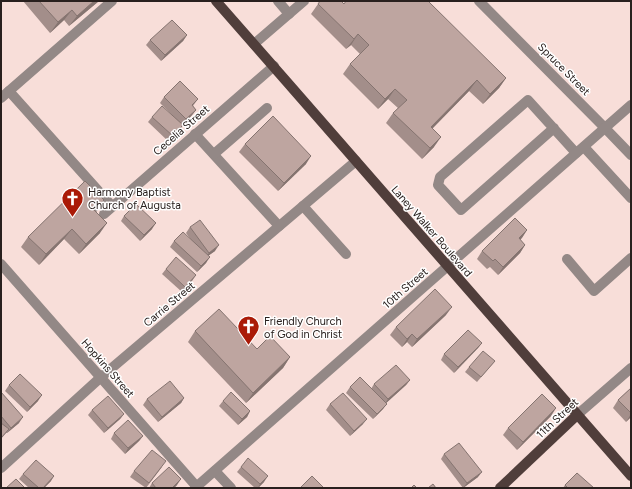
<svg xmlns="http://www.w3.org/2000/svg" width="632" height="489" font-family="Figtree,sans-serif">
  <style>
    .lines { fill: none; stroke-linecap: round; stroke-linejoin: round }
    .minor { stroke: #938886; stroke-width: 10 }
    .major { stroke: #503e3b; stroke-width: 10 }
    .wall { fill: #a38e8a }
    .shaded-wall { fill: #857470 }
    .building { fill: #bea5a0; stroke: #857470 }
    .labels { text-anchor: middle; stroke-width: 3; stroke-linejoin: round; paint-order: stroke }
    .street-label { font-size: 11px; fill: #29201e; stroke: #fff }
    .poi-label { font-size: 11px; fill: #29201e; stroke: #fff; text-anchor: start }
  </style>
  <rect width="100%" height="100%" fill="#f8ded9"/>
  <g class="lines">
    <!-- minor -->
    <g class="minor">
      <polyline points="278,1 289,14"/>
      <polyline points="479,1 605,128 631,155"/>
      <polyline points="254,44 304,1"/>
      <polyline points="9,91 112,206"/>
      <polyline points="1,98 112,1"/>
      <polyline points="554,128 461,210 438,185 440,177 528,100 576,153"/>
      <polyline points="195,134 279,226"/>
      <polyline points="584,147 631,198"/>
      <polyline points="214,154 267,108"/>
      <polyline points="303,206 346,254"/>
      <polyline points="104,214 274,66"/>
      <polyline points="567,259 594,291 631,258"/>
      <polyline points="1,264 197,487"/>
      <polyline points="577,415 631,368"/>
      <polyline points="1,468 100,378 356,161"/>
      <polyline points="215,471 231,488"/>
      <polyline points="195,488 631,105"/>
    </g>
    <!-- major -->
    <g class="major">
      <path d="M216,1C355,159 492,319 631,476"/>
      <polyline points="500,488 577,415"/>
    </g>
  </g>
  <!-- wall -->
  <g class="wall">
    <polygon points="23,1 99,1 69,26 64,20 50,33"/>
    <polygon points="318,4 344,4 506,78 499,88 483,104 469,91 432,129 434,147 422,159 386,123 393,113 398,108 388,99 378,109 343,74 350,64 360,54 351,45 346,49 311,14"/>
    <polygon points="187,35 183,41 161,61 146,45 150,40"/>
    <polygon points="164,97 198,99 193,106 196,110 192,115 183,125 179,130 169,142 148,122 152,117 175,118 160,103"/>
    <polygon points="245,144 306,164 278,191 239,152"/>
    <polygon points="104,200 96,212 100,233 79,254 64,239 39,265 21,247 28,237"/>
    <polygon points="124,216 152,229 140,241 121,221"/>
    <polygon points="190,227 215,251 208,256 206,263 197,272 170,247 174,241 191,240 186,233"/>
    <polygon points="527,230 520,240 525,245 520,253 498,275 490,267 487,269 477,259 482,251"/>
    <polygon points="166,269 192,281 182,292 162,274"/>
    <polygon points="446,315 412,347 407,342 402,347 390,335 396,327"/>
    <polygon points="195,331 257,349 290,357 283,368 246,403 188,342"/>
    <polygon points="482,343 478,348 454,373 441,360 444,354"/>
    <polygon points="495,361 477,382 465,372 469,367"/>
    <polygon points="410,380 406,385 386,403 383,409 373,419 346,393 350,387 371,389 374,384"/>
    <polygon points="9,385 38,401 27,412 5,391"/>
    <polygon points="631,388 631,417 626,422 613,408 618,400"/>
    <polygon points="1,392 19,423 7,433 6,433 1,439"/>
    <polygon points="184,398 181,403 158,422 143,405 147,399"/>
    <polygon points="223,401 250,411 247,417 238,425 219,406"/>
    <polygon points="330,404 363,424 350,436 326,410"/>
    <polygon points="92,410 124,414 120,419 104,433 88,415"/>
    <polygon points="551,416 517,450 503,435 508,428"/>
    <polygon points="114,433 143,436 139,441 125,454 111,439"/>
    <polygon points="444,454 478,477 463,488 441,459"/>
    <polygon points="162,467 146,488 130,477 134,471"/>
    <polygon points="241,467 264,482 258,488 255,488 237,472"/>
    <polygon points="23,474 51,481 44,488 29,488 19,479"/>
    <polygon points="152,483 177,485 174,488 149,488"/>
    <polygon points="565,485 594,488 563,488"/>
  </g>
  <!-- shaded-wall -->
  <g class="shaded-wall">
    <polygon points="94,1 99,1 69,26 77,16"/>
    <polygon points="72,10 64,20 50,33 58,22"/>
    <polygon points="358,34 351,45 346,49"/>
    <polygon points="187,35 183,41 161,61 165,55"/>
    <polygon points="506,78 499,88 483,104 490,94"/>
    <polygon points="477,80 469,91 424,137 431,127"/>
    <polygon points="395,89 388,99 378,109 385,99"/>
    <polygon points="196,110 192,115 183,125 186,119"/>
    <polygon points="183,125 179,130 169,142 173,136"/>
    <polygon points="441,137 434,147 422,159 430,148"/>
    <polygon points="311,156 306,164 278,191 284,183"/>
    <polygon points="104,200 97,211 87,220 94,210"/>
    <polygon points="107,223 100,233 79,254 86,244"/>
    <polygon points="156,223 152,229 140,241 144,235"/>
    <polygon points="72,229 64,239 39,265 46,254"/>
    <polygon points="527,230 522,238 514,246 519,238"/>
    <polygon points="219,245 215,251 205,258 209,253"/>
    <polygon points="525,245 520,253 498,275 503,267"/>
    <polygon points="210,257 206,263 197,272 201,266"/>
    <polygon points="196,275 192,281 182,292 185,287"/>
    <polygon points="452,307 446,315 412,347 417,339"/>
    <polygon points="412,334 407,342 402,347 407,339"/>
    <polygon points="482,343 478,348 454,373 458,367"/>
    <polygon points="290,357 283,368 246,403 253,393"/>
    <polygon points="410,380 406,385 384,405 388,399"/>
    <polygon points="42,395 38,401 27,412 30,407"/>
    <polygon points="184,398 181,403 158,422 162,417"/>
    <polygon points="387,404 383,409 373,419 377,414"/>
    <polygon points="556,408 551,416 517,450 523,442"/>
    <polygon points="250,411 247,417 238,425 242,419"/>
    <polygon points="124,414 120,419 104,433 108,428"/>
    <polygon points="631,414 631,417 626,422"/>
    <polygon points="23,417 19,423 7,433 11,428"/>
    <polygon points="367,419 363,424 350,436 354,431"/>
    <polygon points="143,436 139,441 125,454 128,448"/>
    <polygon points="482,472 478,477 463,488 467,483"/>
    <polygon points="54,476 51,481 44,488 43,488"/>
    <polygon points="268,476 264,482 258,488 260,484"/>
    <polygon points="181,479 177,485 174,488 172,488"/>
  </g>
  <!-- building -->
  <g class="building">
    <polygon points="39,1 94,1 77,16 72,10 58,22"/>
    <polygon points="320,1 341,1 344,4 346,1 428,1 506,78 490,94 477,80 431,127 441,137 430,148 393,113 407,100 395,89 385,99 350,64 369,45 358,34 354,39 318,4"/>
    <polygon points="172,20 187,35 165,55 150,40"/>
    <polygon points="180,81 198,99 192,105 196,110 186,119 164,97"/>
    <polygon points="162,106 183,125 173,136 152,117"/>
    <polygon points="273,116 311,156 284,183 245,144"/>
    <polygon points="85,181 104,200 94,210 107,223 86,244 72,229 46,254 28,237"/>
    <polygon points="136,204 156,223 144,235 124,216"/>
    <polygon points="515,218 527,230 519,238 525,245 503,267 495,259 493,261 482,251"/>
    <polygon points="200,220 219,245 209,253 190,227"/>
    <polygon points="183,232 210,257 201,266 174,241"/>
    <polygon points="176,257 196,275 185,287 166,269"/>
    <polygon points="435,289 452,307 417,339 412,334 407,339 396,327"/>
    <polygon points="219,309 257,349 270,336 290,357 253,393 195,331"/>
    <polygon points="468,330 482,343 458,367 444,354"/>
    <polygon points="483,351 495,361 481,377 469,367"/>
    <polygon points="396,365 410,380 388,399 374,384"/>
    <polygon points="20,374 42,395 30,407 9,385"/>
    <polygon points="360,377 387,404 377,414 350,387"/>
    <polygon points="170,381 184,398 162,417 147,399"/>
    <polygon points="631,388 631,413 618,400"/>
    <polygon points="1,392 23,417 11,428 1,416"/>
    <polygon points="231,392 250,411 242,419 223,401"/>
    <polygon points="343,393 367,419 354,431 330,404"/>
    <polygon points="542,394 556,408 523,442 508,428"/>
    <polygon points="108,396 124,414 108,428 92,410"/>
    <polygon points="128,420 143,436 128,448 114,433"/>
    <polygon points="1,423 9,429 1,438"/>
    <polygon points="459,443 482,472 467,483 444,454"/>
    <polygon points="152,450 166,461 149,483 134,471"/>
    <polygon points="248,458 268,476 260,484 241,467"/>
    <polygon points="36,460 54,476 43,488 39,488 23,474"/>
    <polygon points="169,467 181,479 172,488 156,488 152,483"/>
    <polygon points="577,473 594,488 568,488 565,485"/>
    <polygon points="312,476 324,488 300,488"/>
    <polygon points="16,479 25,488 6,488"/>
    <polygon points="433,484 436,488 428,488"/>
    <polygon points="414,485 417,488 411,488"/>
  </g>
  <!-- icons -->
  <defs>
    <symbol id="church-pin" viewBox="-11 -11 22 30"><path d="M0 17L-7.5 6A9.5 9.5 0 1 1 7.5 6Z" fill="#aa1a07" stroke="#fff"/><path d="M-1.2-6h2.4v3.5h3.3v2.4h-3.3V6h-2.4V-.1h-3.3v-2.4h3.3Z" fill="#fff"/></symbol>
  </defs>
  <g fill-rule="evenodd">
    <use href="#church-pin" x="60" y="186" width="25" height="34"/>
    <use href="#church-pin" x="236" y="314" width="25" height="34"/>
  </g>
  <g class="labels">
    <!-- street labels -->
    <g class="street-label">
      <text transform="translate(564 69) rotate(45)" y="4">Spruce Street</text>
      <text transform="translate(181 130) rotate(-41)" y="4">Cecelia Street</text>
      <text transform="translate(432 231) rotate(49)" y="4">Laney Walker Boulevard</text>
      <text transform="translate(405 288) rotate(-41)" y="4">10th Street</text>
      <text transform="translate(169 304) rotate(-40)" y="4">Carrie Street</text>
      <text transform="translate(108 368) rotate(49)" y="4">Hopkins Street</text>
      <text transform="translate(557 418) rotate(-43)" y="4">11th Street</text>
    </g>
    <!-- poi labels -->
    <g class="poi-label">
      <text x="88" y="196">Harmony Baptist<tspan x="88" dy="13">Church of Augusta</tspan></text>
      <text x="264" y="325">Friendly Church<tspan x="264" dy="13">of God in Christ</tspan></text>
    </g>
  </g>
  <!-- border -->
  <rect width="632" height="489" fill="none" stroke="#29201e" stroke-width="4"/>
</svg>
